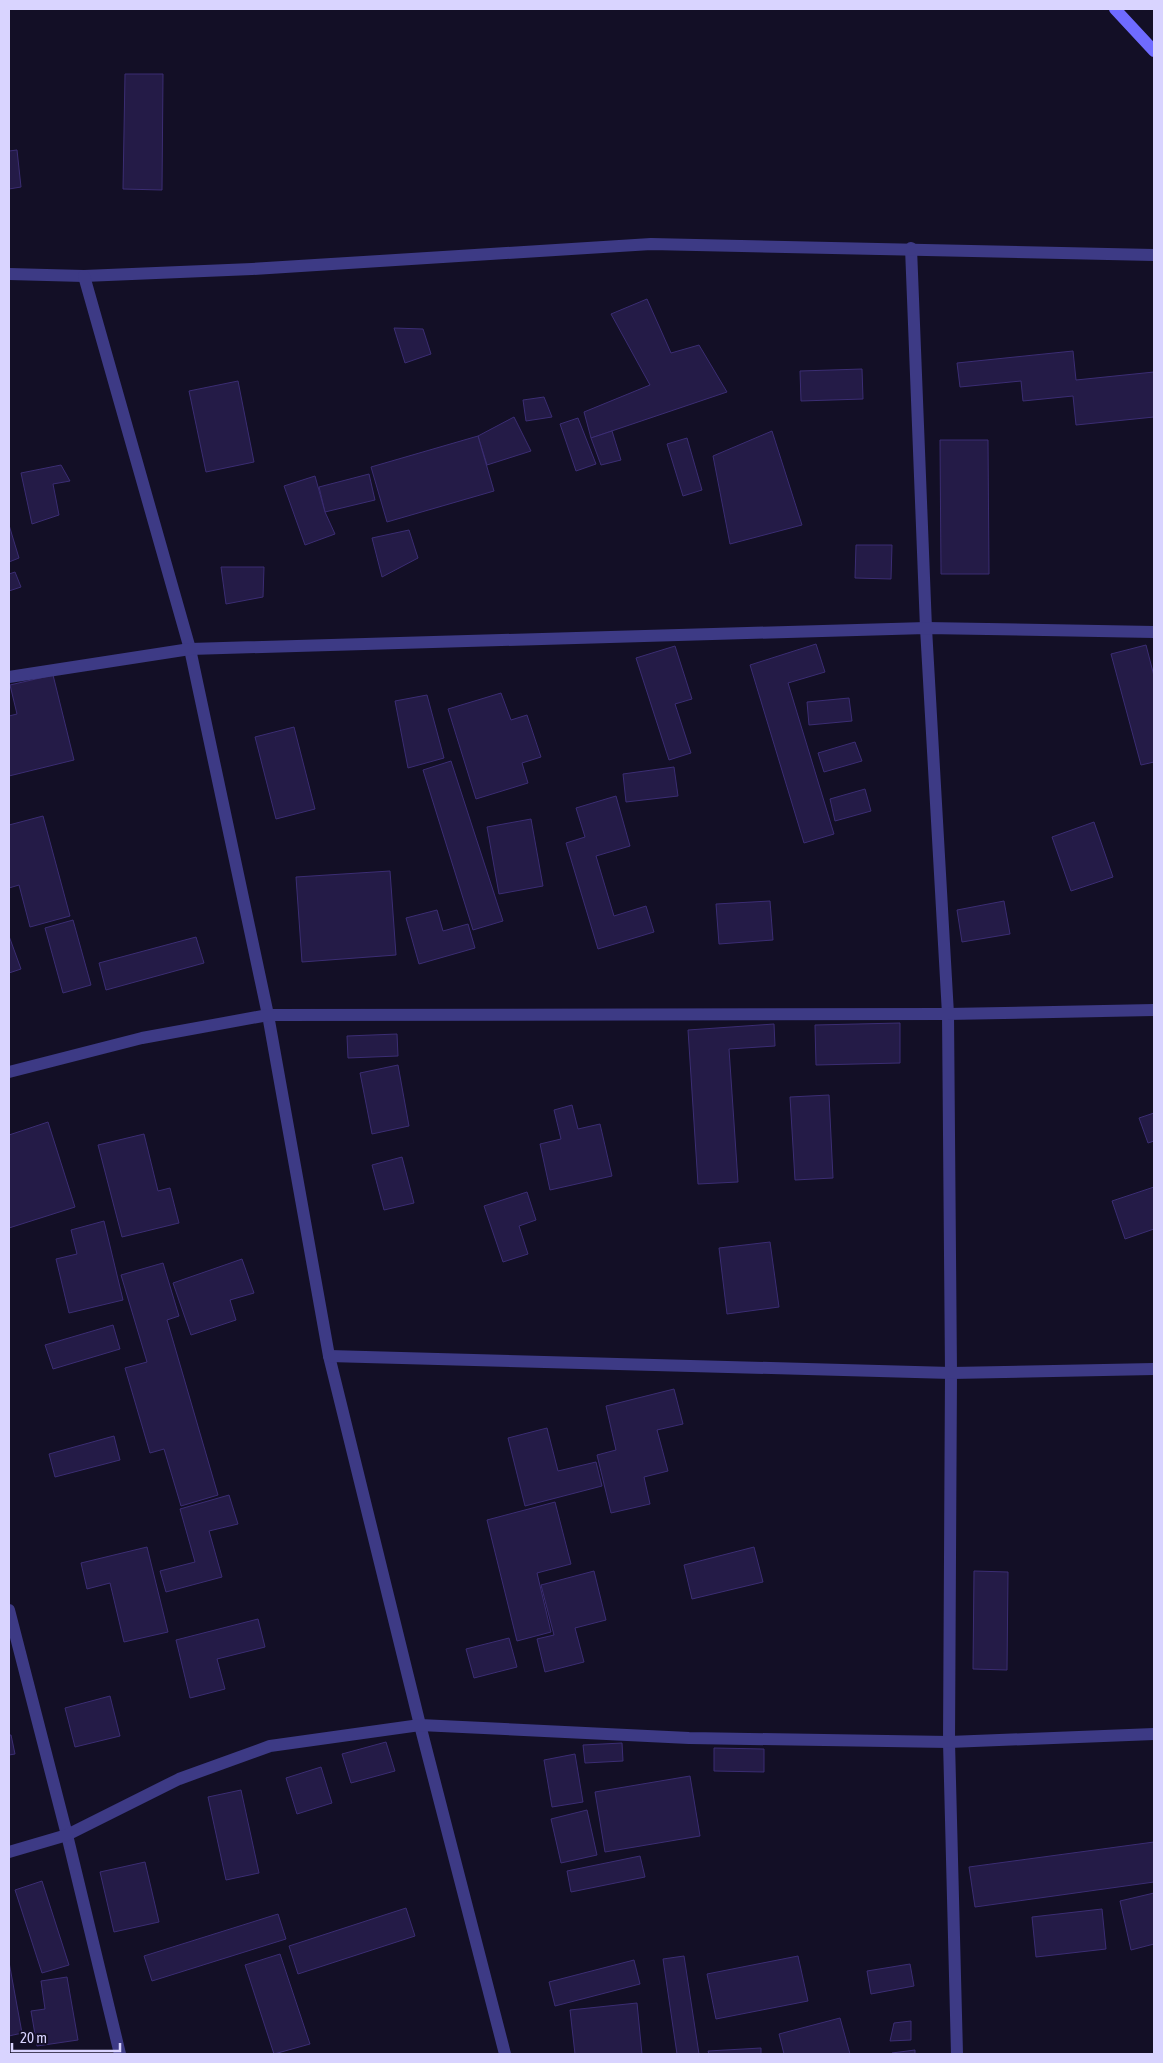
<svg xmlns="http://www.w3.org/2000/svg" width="1163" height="2063" font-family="'Asap Condensed',sans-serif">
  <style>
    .building { fill: #241b47; stroke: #3b2d73 }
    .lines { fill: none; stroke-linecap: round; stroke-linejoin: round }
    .street { stroke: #3d3a85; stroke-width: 12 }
    .secondary { stroke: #6f6bff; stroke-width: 12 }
  </style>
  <rect width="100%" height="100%" fill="#130f26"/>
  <!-- building -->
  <g class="building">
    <polygon points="125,74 163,74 162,190 123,189"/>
    <polygon points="17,150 21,187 9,189 9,151"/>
    <polygon points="647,299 671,353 699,345 727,392 591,438 584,412 650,385 611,314"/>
    <polygon points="394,328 423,329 431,354 405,363"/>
    <polygon points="1073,351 1076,380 1154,372 1154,417 1076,425 1073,396 1023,401 1021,381 960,387 957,363"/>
    <polygon points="862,369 863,399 801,401 800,371"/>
    <polygon points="238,381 254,462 206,472 189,391"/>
    <polygon points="544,397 552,417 526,421 523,400"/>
    <polygon points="514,417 531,451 487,465 478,436"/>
    <polygon points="578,418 596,464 576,471 560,424"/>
    <polygon points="612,431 621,460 601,465 591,438"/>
    <polygon points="772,431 802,525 730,544 713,456"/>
    <polygon points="478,436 494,491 387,522 371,467"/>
    <polygon points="687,438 702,490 683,496 667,444"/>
    <polygon points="940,440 988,440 989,574 941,574"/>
    <polygon points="61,465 70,481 53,484 59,515 32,524 21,473"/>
    <polygon points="369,474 375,500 325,512 319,487"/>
    <polygon points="315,476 325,512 335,534 305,545 284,486"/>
    <polygon points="9,525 19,558 9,562"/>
    <polygon points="409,530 418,558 382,577 372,538"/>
    <polygon points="856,545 892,545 891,579 855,578"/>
    <polygon points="221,567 264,567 263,597 226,604"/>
    <polygon points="15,572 21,587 9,591 9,574"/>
    <polygon points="816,644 825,672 788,683 834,834 804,843 750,665"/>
    <polygon points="1146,645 1154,676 1154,762 1141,765 1111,654"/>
    <polygon points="675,646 692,699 675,704 691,753 669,760 636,658"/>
    <polygon points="53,675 74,760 9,776 9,716 17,714 10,685"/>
    <polygon points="501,693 511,720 527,715 541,757 522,763 528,783 476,799 448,709"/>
    <polygon points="427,695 444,758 408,768 395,701"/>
    <polygon points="849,698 852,721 809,725 807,702"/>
    <polygon points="294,727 315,809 276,819 255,737"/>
    <polygon points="855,742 862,761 824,772 818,753"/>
    <polygon points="451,761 503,921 473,930 423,770"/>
    <polygon points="674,767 678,796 626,802 623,774"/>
    <polygon points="865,789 871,811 835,821 830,799"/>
    <polygon points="616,796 630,846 596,856 614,916 646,906 654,932 598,949 566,843 585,837 576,808"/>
    <polygon points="43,816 70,916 30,927 19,885 9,888 9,825"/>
    <polygon points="531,819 543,886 499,894 487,827"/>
    <polygon points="1094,822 1113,877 1071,891 1052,837"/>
    <polygon points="390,871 396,955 302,962 296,877"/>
    <polygon points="770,901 773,940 719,944 716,904"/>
    <polygon points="1004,901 1010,934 962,942 957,910"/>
    <polygon points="437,910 443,931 468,924 475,948 419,964 406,918"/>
    <polygon points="73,920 91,985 63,993 45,928"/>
    <polygon points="9,936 21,969 9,973"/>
    <polygon points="196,937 204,963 106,990 99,963"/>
    <polygon points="900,1023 900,1063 816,1065 815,1025"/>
    <polygon points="774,1024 775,1046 729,1049 738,1182 698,1184 688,1030"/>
    <polygon points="397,1034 398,1056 348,1058 347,1036"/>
    <polygon points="398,1065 409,1126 372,1134 360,1073"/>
    <polygon points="829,1095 833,1178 795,1180 790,1097"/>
    <polygon points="572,1105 578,1129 600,1124 612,1176 550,1190 540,1144 561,1139 554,1110"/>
    <polygon points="1154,1113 1154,1141 1148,1143 1139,1118"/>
    <polygon points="48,1122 75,1207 9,1228 9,1135"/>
    <polygon points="144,1134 158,1191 170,1188 179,1223 122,1237 98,1145"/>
    <polygon points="402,1157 414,1203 384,1210 372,1165"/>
    <polygon points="1154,1187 1154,1229 1125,1239 1112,1201"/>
    <polygon points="527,1192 536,1220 519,1226 528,1254 503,1262 484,1206"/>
    <polygon points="104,1221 123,1300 69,1313 56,1259 77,1254 71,1230"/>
    <polygon points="770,1242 779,1307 727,1314 719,1248"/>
    <polygon points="242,1259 254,1293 230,1300 236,1320 191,1335 173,1283"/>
    <polygon points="163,1263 179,1316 167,1320 218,1495 181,1506 164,1449 150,1453 125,1368 147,1362 121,1275"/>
    <polygon points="113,1325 120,1349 53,1369 45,1345"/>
    <polygon points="674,1389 683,1424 657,1430 668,1471 644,1477 650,1504 611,1513 597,1455 616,1450 606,1406"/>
    <polygon points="547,1428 558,1471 596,1462 602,1486 525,1506 508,1438"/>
    <polygon points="114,1436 120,1460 55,1477 49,1454"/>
    <polygon points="229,1495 238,1524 209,1531 222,1577 166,1592 160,1571 195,1562 180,1509"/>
    <polygon points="555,1502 571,1564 537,1573 551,1632 517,1641 487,1520"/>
    <polygon points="147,1547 168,1632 124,1642 110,1583 87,1589 81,1563"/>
    <polygon points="754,1547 763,1582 692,1599 684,1565"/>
    <polygon points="594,1571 606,1620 575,1628 584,1662 545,1672 537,1639 554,1635 541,1585"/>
    <polygon points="974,1571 1008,1572 1007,1670 973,1669"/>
    <polygon points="258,1619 265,1647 217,1659 225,1689 190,1698 176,1640"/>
    <polygon points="509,1638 517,1667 474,1678 466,1649"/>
    <polygon points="110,1696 120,1736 75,1747 65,1708"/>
    <polygon points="9,1735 11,1735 15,1754 9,1755"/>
    <polygon points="386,1742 395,1771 351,1783 342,1754"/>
    <polygon points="622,1743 623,1761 585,1763 583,1745"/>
    <polygon points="714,1748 764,1749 764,1772 714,1771"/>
    <polygon points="575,1754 583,1802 552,1807 544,1760"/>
    <polygon points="321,1767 332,1803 297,1814 286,1778"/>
    <polygon points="690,1776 700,1836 605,1852 595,1792"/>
    <polygon points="241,1790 259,1873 226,1880 208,1797"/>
    <polygon points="587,1810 597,1855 561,1863 551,1819"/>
    <polygon points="1154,1842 1154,1882 975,1907 969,1867"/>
    <polygon points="640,1856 645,1877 571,1892 567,1871"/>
    <polygon points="145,1862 159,1922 114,1932 100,1872"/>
    <polygon points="42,1881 69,1965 42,1973 15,1890"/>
    <polygon points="1154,1893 1154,1944 1131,1950 1120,1901"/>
    <polygon points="406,1908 415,1936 298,1974 289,1946"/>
    <polygon points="1102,1909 1106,1949 1036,1957 1032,1917"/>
    <polygon points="278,1914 286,1939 152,1981 144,1956"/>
    <polygon points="280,1954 310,2044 274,2054 245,1965"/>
    <polygon points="684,1956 699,2054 677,2054 663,1959"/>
    <polygon points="798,1956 808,2001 716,2019 707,1974"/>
    <polygon points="634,1960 640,1984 555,2006 549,1982"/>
    <polygon points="9,1962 22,2033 9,2036"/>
    <polygon points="910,1964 914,1986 871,1994 867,1971"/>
    <polygon points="67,1977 78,2040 37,2046 31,2011 45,2009 41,1981"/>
    <polygon points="637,2003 642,2054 575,2054 570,2010"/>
    <polygon points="840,2018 850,2054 784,2054 779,2034"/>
    <polygon points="911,2021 911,2040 890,2041 894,2023"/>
    <polygon points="761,2048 761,2054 709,2054 708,2051"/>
    <polygon points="915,2050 915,2054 892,2054 892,2053"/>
  </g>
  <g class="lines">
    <!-- street -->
    <g class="street">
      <polyline points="911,248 926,628 948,1014 951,1373 949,1742 957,2054"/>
      <polyline points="9,274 84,276 252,269 651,244 1154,255"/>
      <polyline points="84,276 190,649 268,1015 329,1356 420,1725 505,2054"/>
      <polyline points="9,677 190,649 926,628 1154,632"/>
      <polyline points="9,1072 142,1038 268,1015 948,1014 1154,1010"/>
      <polyline points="329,1356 951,1373 1154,1369"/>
      <polyline points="9,1610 67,1835 120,2054"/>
      <polyline points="9,1852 67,1835 179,1779 270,1746 420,1725 689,1738 949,1742 1154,1734"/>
    </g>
    <!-- secondary -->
    <polyline class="secondary" points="1115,9 1154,51"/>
  </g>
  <!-- border -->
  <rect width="1163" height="2063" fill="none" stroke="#d9d4ff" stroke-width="20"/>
  <!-- scale -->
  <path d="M12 2043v8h108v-8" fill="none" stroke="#d9d4ff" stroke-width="2.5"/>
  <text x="20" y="2043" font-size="15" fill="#d9d4ff" stroke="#130f26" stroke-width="4" paint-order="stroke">20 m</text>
</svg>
